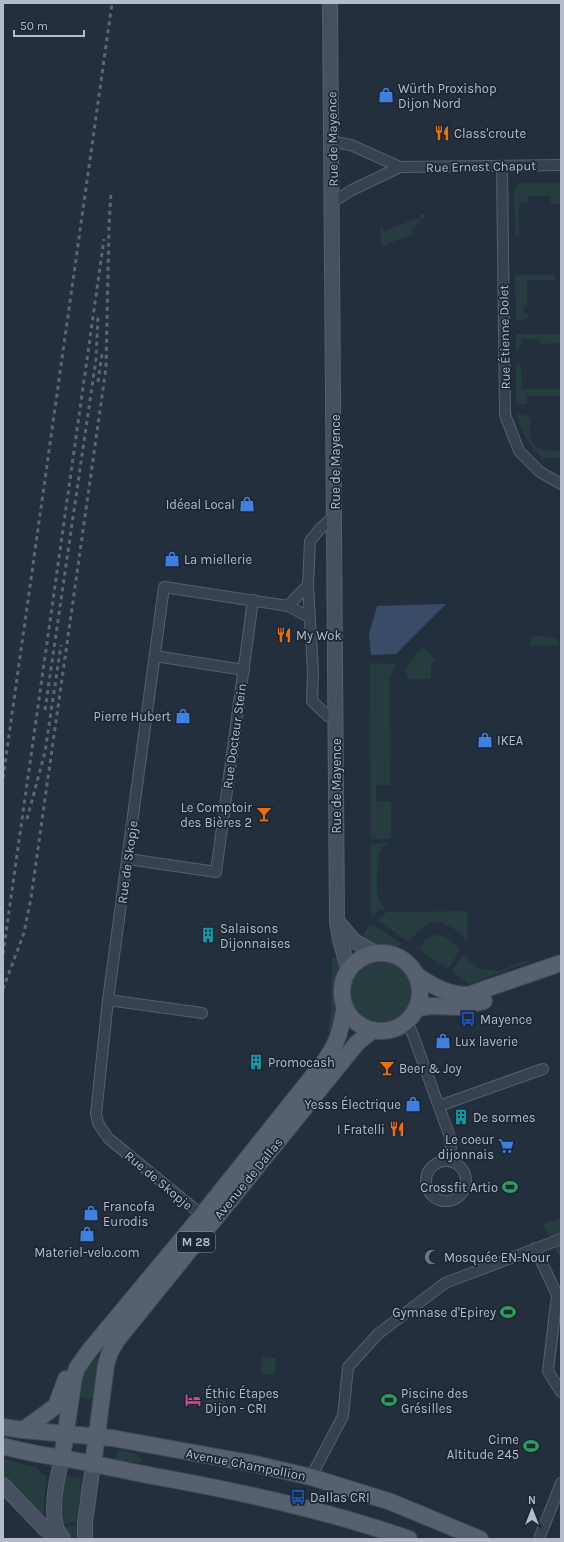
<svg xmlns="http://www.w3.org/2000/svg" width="564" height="1542" font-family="Karla,sans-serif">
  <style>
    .green { fill: #263c3f }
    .water { fill: #394c67 }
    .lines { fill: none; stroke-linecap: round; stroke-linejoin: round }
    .minor-casing { stroke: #565f6c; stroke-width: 12 }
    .secondary-casing { stroke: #565f6c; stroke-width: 16 }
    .primary-casing { stroke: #414a57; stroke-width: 18 }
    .minor { stroke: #38414e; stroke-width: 10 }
    .secondary { stroke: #465061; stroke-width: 14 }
    .primary { stroke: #56606e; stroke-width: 16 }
    .rail { stroke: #5a6575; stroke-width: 3; stroke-dasharray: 4 4; stroke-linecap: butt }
    .labels { text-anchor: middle; stroke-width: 3.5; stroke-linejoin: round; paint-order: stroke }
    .shield { fill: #1d2633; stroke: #878f9c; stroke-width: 1 }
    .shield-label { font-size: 12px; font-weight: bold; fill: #b4bcc9 }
    .poi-label { font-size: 13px; fill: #b4bcc9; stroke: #1d2633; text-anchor: start }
    .street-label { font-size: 13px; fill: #b4bcc9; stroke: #1d2633 }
  </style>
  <rect width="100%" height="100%" fill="#242f3e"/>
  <!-- green -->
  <g class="green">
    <polygon points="520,183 561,183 561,204 551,204 550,196 529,196 528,203 519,202 519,235 515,235 514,191 516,186"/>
    <polygon points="420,214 424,214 425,217 413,227 411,231 414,234 381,246 380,227 381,226 384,231 413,220 420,220"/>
    <path d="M515,275H555V280H527V306H524V313H528V317C524,320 521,321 516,321Z"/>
    <polygon points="516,334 561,334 561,343 539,344 540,339 522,339 521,346 516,351"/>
    <polygon points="516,363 521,367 522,389 561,389 561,396 527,396 527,404 516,404"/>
    <path d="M517,414L525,415L530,418C531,425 529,432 531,438C533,452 550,451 561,451V458H543C528,444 522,434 517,414Z"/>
    <polygon points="537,635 555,638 559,642 557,645 531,646 531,638"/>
    <polygon points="423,648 427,649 436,662 431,662 431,679 409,679 405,670 417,653"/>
    <polygon points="370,663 395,664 389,681 390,785 376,785 376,801 391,802 391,835 393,839 371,839"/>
    <path d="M390,843L383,846C377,854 376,886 378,896C379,902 382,905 386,909L378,911L371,918V844Z"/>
    <path d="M467,911V939L466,940C444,916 429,916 409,942L377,920L387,912Z"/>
    <path d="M370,925L376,927L403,944C391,950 371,944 359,940Z"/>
    <polygon points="437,934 449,939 460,950 448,970 419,949 426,939"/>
    <polygon points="463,954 475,966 480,969 491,970 499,971 506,969 516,963 533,960 469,984 452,971"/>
    <polygon points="339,955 340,965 334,989 335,1007 332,1031 328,1032 331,1012 332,960 332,958"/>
    <circle cx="381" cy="992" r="32"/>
    <polygon points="561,1218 561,1260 543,1224"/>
    <polygon points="262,1357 276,1358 275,1375 261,1374"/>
    <path d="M96,1358L101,1360L95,1395C90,1402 81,1399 77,1392L83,1374Z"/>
    <polygon points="207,1388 227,1390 224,1412 204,1409"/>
    <polygon points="117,1450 134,1453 144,1461 114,1464"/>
    <polygon points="3,1459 38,1468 40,1473 46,1476 43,1520 3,1481"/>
    <polygon points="65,1476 84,1479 78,1522 60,1524 59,1513"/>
    <polygon points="78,1525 78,1539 67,1539 61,1527"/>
  </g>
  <!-- water -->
  <polygon class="water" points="446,604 396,654 371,655 369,634 377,606"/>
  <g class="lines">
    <defs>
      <g id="minor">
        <polyline points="332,143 340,143 351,145 400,167 561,165"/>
        <polyline points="502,166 505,415 519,451 540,472 561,484"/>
        <polyline points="333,202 352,190 400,167"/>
        <polyline points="335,515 319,530 310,541 308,585 313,672 312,701 328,716 336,716"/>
        <polyline points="308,585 288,606 309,617"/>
        <polyline points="155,656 244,670"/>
        <polyline points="128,859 216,872 253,600"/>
        <polyline points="108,1000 202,1013"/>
        <polyline points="407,1021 413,1035 450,1137 451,1148 447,1161"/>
        <polyline points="439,1106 543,1069"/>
        <circle cx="446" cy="1181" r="20"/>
        <polyline points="202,1215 108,1138 98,1123 96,1114 108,1000 164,587 288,606"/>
        <polyline points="535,1248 557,1295 548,1371 561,1392"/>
        <polyline points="311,1477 343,1416 348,1367 378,1334 445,1283 561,1239"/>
        <polyline points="539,1539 561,1483"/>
      </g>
      <g id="secondary">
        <polyline points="330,3 337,922 340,940 349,971"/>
        <polyline points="338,922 354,941 375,953"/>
        <polyline points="3,1485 45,1529 51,1532 58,1532 63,1539"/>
        <path d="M58,1532C49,1512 57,1479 62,1458"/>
        <polyline points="85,1539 85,1523 93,1465"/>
      </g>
      <g id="primary">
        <circle cx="381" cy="992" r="39"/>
        <path d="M418,976C432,986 450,995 468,995L561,963"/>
        <polyline points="418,1008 430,1006 461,1007 484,1001"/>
        <polyline points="3,1427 23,1430 112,1438 255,1464 311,1477 391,1502 480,1539"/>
        <polyline points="23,1430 56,1406 66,1379"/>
        <path d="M3,1446C23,1452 42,1455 63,1458C96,1464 130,1472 164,1478C247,1493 329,1511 409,1539"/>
        <path d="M62,1458L74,1377L77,1368L89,1351L202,1215L324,1062C339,1041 340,1031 345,1007"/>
        <polyline points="93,1465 106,1365 110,1352 117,1340 357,1043 373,1030"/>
      </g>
    </defs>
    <!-- minor casing -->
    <use href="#minor" class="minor-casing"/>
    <!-- secondary casing -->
    <use href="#secondary" class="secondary-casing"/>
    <!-- primary casing -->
    <use href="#primary" class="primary-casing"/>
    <!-- minor -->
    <use href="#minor" class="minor"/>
    <!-- secondary -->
    <use href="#secondary" class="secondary"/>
    <!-- primary -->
    <use href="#primary" class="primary"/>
    <!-- rail -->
    <g class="rail">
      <polyline points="98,382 102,354"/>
      <polyline points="45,710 96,359 98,316"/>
      <polyline points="3,778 112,3"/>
      <polyline points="27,819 45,752 61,645"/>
      <polyline points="3,954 104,239"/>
      <polyline points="3,989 24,933 31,898 106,368 109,226 111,192"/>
    </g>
  </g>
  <!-- icons -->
  <defs>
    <symbol id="shop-bare" viewBox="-9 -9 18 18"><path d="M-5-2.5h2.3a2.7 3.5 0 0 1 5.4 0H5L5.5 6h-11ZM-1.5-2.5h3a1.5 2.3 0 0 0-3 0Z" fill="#3f7fe0" stroke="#1d2633" stroke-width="2.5" paint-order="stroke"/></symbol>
    <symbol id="restaurant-bare" viewBox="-9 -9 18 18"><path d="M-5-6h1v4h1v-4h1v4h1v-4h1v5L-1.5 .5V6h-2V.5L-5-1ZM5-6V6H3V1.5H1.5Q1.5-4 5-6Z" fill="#e8710a" stroke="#1d2633" stroke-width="2.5" paint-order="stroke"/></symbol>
    <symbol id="bar-bare" viewBox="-9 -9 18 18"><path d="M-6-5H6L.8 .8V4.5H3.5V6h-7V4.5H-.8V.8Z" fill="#e8710a" stroke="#1d2633" stroke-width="2.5" paint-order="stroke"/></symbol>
    <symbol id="building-bare" viewBox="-9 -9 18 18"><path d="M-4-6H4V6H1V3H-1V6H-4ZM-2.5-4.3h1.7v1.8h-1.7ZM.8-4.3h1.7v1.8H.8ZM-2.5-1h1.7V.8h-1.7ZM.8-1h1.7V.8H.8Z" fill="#0f9aa8" stroke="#1d2633" stroke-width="2.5" paint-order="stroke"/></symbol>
    <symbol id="bus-bare" viewBox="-9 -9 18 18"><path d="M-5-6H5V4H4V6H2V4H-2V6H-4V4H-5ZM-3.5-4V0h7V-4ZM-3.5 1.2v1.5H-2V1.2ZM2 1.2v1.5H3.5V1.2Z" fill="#1a4fb4" stroke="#1d2633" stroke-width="2.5" paint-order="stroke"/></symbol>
    <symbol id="supermarket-bare" viewBox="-9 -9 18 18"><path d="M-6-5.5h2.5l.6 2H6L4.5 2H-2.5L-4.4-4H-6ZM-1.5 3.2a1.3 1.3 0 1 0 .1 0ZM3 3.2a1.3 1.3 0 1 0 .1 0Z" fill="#3f7fe0" stroke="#1d2633" stroke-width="2.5" paint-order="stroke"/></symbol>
    <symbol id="stadium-bare" viewBox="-9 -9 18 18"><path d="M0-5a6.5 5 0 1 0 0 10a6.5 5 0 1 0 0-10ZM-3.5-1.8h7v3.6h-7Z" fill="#2e9e5b" stroke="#1d2633" stroke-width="2.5" paint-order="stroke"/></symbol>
    <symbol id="mosque-bare" viewBox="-9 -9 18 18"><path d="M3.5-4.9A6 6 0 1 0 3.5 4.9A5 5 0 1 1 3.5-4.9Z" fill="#6b7280" stroke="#1d2633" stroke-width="2.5" paint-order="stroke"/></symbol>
    <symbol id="hotel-bare" viewBox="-9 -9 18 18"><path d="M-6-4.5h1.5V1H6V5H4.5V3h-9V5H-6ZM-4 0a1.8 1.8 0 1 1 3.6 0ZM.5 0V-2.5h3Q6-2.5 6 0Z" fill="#d1479c" stroke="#1d2633" stroke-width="2.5" paint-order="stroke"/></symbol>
  </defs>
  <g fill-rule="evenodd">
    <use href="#shop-bare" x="375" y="84" width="22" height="22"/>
    <use href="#restaurant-bare" x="431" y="122" width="22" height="22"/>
    <use href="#shop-bare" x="236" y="493" width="22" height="22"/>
    <use href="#shop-bare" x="161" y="548" width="22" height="22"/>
    <use href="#restaurant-bare" x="273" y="624" width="22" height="22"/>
    <use href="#shop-bare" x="172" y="705" width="22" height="22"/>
    <use href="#shop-bare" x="474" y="729" width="22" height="22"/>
    <use href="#bar-bare" x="253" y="803" width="22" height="22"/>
    <use href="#building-bare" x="197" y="924" width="22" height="22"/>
    <use href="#bus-bare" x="457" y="1008" width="22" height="22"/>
    <use href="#shop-bare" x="432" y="1030" width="22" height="22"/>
    <use href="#building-bare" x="245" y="1051" width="22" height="22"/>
    <use href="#bar-bare" x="376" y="1057" width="22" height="22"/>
    <use href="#shop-bare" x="402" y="1093" width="22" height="22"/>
    <use href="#building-bare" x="450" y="1106" width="22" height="22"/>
    <use href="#restaurant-bare" x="386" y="1118" width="22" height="22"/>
    <use href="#supermarket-bare" x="495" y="1135" width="22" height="22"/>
    <use href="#stadium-bare" x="499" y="1176" width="22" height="22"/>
    <use href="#shop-bare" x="80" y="1202" width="22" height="22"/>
    <use href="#shop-bare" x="76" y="1223" width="22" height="22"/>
    <use href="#mosque-bare" x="421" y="1246" width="22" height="22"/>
    <use href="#stadium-bare" x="497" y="1301" width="22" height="22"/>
    <use href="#hotel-bare" x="182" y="1389" width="22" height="22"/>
    <use href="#stadium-bare" x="378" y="1389" width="22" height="22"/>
    <use href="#stadium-bare" x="520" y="1435" width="22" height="22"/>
    <use href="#bus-bare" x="287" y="1486" width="22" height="22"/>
  </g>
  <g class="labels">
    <!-- shield labels -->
    <rect class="shield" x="177" y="1232" width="38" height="20" rx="3"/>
    <g class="shield-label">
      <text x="196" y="1246">M 28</text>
    </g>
    <!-- poi labels -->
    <g class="poi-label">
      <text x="398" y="93">Würth Proxishop<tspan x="398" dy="15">Dijon Nord</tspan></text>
      <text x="454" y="138">Class'croute</text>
      <text x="235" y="509" text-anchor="end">Idéeal Local</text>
      <text x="184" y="564">La miellerie</text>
      <text x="296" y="640">My Wok</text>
      <text x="171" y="721" text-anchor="end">Pierre Hubert</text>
      <text x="497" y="745">IKEA</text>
      <text x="252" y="812" text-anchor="end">Le Comptoir<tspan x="252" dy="15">des Bières 2</tspan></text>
      <text x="220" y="933">Salaisons<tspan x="220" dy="15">Dijonnaises</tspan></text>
      <text x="480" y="1024">Mayence</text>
      <text x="455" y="1046">Lux laverie</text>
      <text x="268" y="1067">Promocash</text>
      <text x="399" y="1073">Beer &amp; Joy</text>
      <text x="401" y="1109" text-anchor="end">Yesss Électrique</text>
      <text x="473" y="1122">De sormes</text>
      <text x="385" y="1134" text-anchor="end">I Fratelli</text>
      <text x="494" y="1144" text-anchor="end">Le coeur<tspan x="494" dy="15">dijonnais</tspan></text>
      <text x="498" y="1192" text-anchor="end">Crossfit Artio</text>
      <text x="103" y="1211">Francofa<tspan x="103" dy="15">Eurodis</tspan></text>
      <text x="87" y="1257" text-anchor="middle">Materiel-velo.com</text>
      <text x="444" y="1262">Mosquée EN-Nour</text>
      <text x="496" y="1317" text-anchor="end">Gymnase d'Epirey</text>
      <text x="205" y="1398">Éthic Étapes<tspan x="205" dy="15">Dijon - CRI</tspan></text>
      <text x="401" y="1398">Piscine des<tspan x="401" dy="15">Grésilles</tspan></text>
      <text x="519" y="1444" text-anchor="end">Cime<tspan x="519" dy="15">Altitude 245</tspan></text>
      <text x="310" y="1502">Dallas CRI</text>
    </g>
    <!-- street labels -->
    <g class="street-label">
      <text transform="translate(332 139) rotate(-91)" y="5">Rue de Mayence</text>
      <text transform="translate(481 166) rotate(-1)" y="5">Rue Ernest Chaput</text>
      <text transform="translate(504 337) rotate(-91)" y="5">Rue Étienne Dolet</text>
      <text transform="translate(335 462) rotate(-90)" y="5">Rue de Mayence</text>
      <text transform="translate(234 736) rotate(-82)" y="5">Rue Docteur Stein</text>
      <text transform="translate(336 786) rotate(-90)" y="5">Rue de Mayence</text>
      <text transform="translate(127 862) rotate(-82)" y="5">Rue de Skopje</text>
      <text transform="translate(248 1178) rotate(-51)" y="5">Avenue de Dallas</text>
      <text transform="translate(159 1180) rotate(40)" y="5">Rue de Skopje</text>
      <text transform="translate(246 1464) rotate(11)" y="5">Avenue Champollion</text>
    </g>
  </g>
  <!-- border -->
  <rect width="564" height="1542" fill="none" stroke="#b4bcc9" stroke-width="8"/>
  <!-- north arrow -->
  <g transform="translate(532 1510)" stroke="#1d2633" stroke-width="3" paint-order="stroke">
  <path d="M0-3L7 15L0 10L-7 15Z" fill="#b4bcc9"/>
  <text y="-6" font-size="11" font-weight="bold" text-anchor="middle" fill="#b4bcc9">N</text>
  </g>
  <!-- scale -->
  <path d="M14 30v6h70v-6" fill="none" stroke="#b4bcc9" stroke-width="2"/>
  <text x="20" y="30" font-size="12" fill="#b4bcc9" stroke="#1d2633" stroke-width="3" paint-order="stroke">50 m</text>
</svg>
